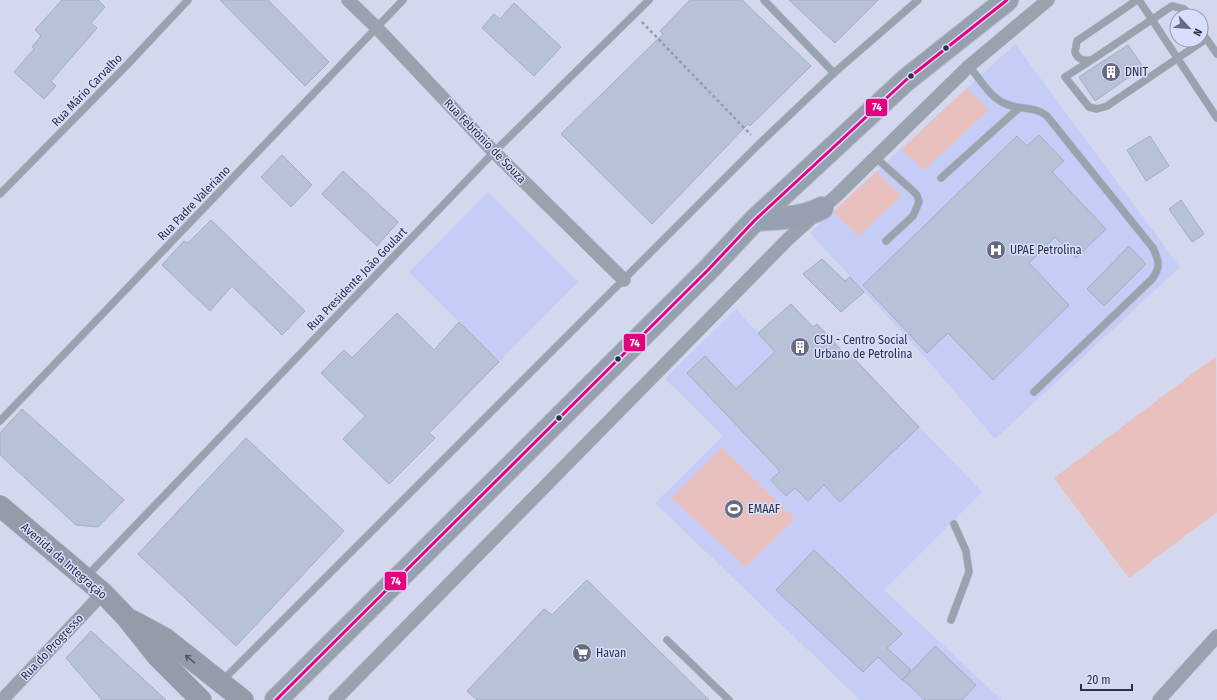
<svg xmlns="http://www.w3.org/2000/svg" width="1217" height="700" font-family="'Fira Sans Condensed',sans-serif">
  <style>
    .built { fill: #c5ccf6 }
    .green { fill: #e8c1bf }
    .building { fill: #b7c2d9; stroke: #a5acbe }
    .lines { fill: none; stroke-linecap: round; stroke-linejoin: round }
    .service-casing { stroke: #b2b5c6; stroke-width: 8 }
    .minor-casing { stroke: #b2b5c6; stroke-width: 14 }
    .primary-casing { stroke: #b2b5c6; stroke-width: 22 }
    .trunk-casing { stroke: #b2b5c6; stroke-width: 24 }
    .path { stroke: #939ba6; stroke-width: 2.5; stroke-dasharray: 3 3; stroke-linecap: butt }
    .service { stroke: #98a3ae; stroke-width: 7 }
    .minor { stroke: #98a3ae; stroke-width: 13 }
    .primary { stroke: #939daa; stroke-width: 21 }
    .trunk { stroke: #96a0ae; stroke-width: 22 }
    .bus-1-casing { stroke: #d8defd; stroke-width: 6 }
    .bus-1 { stroke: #e5007d; stroke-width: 3 }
    .oneway { stroke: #515768 }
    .bus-dot { fill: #2e3145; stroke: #d8defd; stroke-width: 1.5 }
    .labels { text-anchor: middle; stroke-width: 3; stroke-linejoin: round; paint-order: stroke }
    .poi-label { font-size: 12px; fill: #2e3145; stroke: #d8defd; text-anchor: start }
    .street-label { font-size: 12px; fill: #2e3145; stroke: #d8defd }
    .line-badge { stroke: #d8defd; stroke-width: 1.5 }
    .badge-label { font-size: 11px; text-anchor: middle; font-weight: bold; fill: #fff }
  </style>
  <rect width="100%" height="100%" fill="#d4d8ee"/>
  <!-- built -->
  <g class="built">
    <polygon points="1015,44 1180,267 995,439 924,356 810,233"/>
    <polygon points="488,192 578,282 499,362 409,272"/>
    <polygon points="736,309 807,387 846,350 982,492 884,590 1002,700 860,700 655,503 723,436 665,379"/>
  </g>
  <!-- green -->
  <g class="green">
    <polygon points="967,88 989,110 924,170 901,149"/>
    <polygon points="877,171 901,196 859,236 833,212"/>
    <polygon points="1216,356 1217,512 1129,578 1054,478"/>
    <polygon points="722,447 795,519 746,567 671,498"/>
  </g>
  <!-- building -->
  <g class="building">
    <polygon points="62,0 98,0 105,7 91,23 97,28 51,81 56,86 44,99 14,72 34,49 32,47 41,36 35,30"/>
    <polygon points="220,0 268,0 329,62 305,86"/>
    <polygon points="690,0 742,0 811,66 750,126 748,124 652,224 561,134 663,34 660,31"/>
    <polygon points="789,0 878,0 835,43"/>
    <polygon points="514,3 561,47 534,76 482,28 494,14 500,19"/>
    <polygon points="1128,45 1143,67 1095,101 1079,77"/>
    <polygon points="1039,135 1064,161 1052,172 1106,229 1076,258 1055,237 1029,263 1069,305 993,380 948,333 927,353 863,285 1017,136 1027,146"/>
    <polygon points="1150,136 1169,166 1146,181 1127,150"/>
    <polygon points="282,155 312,185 291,207 261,177"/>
    <polygon points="343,171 398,222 377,246 322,194"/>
    <polygon points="1181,200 1204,234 1192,242 1169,209"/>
    <polygon points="211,220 305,311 282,335 232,286 210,311 162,265 184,241 188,243"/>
    <polygon points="1129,246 1146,264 1104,306 1087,289"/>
    <polygon points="822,259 845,281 850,277 864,292 841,312 803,274"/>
    <polygon points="791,304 813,327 817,324 844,353 846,350 919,427 840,502 824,485 808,501 795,488 786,496 771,480 780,471 687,373 705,356 736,389 775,352 758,333"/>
    <polygon points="397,313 434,350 459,322 499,362 429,433 435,438 389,484 343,439 365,416 321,373 344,350 352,358"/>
    <polygon points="22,409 124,500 98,527 76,525 0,455 0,433"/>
    <polygon points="246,438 344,531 236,646 138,554"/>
    <polygon points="814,550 902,634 887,648 911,670 902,680 878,657 863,672 776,590"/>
    <polygon points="587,580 709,700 477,700 467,691 544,609 552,615"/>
    <polygon points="91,631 166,700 102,700 66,658"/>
    <polygon points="935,646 976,685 962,700 925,700 903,680"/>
  </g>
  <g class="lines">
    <defs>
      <g id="service">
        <polyline points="764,0 834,73"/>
        <path d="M1137,0L1077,41L1075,52C1078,60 1085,62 1093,59L1172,6L1184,9L1190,16"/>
        <polyline points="1139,0 1217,118"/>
        <polyline points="1201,31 1217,54"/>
        <polyline points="1090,61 1065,77 1089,107 1097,109 1107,106 1206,39"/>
        <path d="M969,66C980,79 990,98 1006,104C1019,110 1035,106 1047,116L1153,248C1159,261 1161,267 1152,279L1034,392"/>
        <polyline points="875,157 913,191 917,195 919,202 913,216 886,241"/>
        <polyline points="941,178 1019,108"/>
        <polyline points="0,194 127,65 188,0"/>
        <polyline points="0,421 403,0"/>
        <polyline points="86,577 494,152 649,0"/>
        <polyline points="951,620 969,572 966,551 954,524"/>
        <polyline points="667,640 729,700"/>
        <polyline points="222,681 759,144 834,73 918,0"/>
      </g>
      <g id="minor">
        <polyline points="348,0 376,27 494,152 624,280"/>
        <polyline points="2,700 103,593"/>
        <polyline points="335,700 788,239 835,197 969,66 1048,0"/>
        <polyline points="1159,700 1217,636"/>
      </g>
      <g id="primary">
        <polyline points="0,506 103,593 126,617 157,656 201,700"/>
        <polyline points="133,621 166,639 243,700"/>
      </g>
      <g id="trunk">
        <path d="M755,220C779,218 801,219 822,208"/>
        <polyline points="276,700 708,270 755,220 906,80 1007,0"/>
      </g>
    </defs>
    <!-- service casing -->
    <use href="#service" class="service-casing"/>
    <!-- minor casing -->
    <use href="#minor" class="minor-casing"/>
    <!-- primary casing -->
    <use href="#primary" class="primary-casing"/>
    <!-- trunk casing -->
    <use href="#trunk" class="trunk-casing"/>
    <!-- path -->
    <polyline class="path" points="642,22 751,135"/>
    <!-- service -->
    <use href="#service" class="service"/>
    <!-- minor -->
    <use href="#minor" class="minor"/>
    <!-- primary -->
    <use href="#primary" class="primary"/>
    <!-- trunk -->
    <use href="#trunk" class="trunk"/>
    <defs>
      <polyline id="bus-1" points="276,700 708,270 755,220 906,80 1007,0"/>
    </defs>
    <!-- bus-1 casing -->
    <use href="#bus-1" class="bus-1-casing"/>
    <!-- bus-1 -->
    <use href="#bus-1" class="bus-1"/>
  </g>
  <!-- one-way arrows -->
  <defs><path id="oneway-shaft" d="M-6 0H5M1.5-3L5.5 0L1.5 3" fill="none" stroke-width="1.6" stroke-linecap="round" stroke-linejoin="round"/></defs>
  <use class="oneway" href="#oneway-shaft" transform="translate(190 659) rotate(-141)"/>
  <!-- icons -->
  <defs>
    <symbol id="building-disc" viewBox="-11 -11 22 22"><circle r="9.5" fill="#686b80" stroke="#d8defd"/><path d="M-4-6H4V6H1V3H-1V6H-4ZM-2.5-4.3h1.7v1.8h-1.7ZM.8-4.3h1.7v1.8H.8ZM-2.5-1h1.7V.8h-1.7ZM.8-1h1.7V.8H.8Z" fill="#fff"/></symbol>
    <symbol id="hospital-disc" viewBox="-11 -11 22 22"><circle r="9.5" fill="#686b80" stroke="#d8defd"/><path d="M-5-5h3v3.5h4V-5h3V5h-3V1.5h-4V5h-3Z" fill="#fff"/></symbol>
    <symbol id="stadium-disc" viewBox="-11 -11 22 22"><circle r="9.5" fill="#686b80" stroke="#d8defd"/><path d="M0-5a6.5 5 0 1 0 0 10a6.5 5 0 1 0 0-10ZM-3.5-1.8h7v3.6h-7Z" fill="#fff"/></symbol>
    <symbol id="supermarket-disc" viewBox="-11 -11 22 22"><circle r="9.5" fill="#686b80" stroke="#d8defd"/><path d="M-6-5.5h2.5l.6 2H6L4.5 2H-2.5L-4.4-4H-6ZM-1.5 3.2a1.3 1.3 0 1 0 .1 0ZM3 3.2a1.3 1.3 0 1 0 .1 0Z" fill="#fff"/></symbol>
  </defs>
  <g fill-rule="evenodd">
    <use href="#building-disc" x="1100" y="61" width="22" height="22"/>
    <use href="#hospital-disc" x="985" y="239" width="22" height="22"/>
    <use href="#building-disc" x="789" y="336" width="22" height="22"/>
    <use href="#stadium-disc" x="723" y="498" width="22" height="22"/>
    <use href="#supermarket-disc" x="571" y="642" width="22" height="22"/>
  </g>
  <!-- markers -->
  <g class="bus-dot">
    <circle cx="946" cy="48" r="3.5"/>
    <circle cx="911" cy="76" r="3.5"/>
    <circle cx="618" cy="359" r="3.5"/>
    <circle cx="559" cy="418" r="3.5"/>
  </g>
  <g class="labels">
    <!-- poi labels -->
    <g class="poi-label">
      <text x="1125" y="76">DNIT</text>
      <text x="1010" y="254">UPAE Petrolina</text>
      <text x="814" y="344">CSU - Centro Social<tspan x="814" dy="14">Urbano de Petrolina</tspan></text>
      <text x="748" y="513">EMAAF</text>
      <text x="596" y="657">Havan</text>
    </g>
    <!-- street labels -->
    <g class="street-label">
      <text transform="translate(87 90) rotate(-46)" y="4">Rua Mário Carvalho</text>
      <text transform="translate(485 141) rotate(46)" y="4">Rua Febrônio de Souza</text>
      <text transform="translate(194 203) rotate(-46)" y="4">Rua Padre Valeriano</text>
      <text transform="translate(357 279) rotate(-46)" y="4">Rua Presidente João Goulart</text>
      <text transform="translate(64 561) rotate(41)" y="4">Avenida da Integração</text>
      <text transform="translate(52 647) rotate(-47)" y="4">Rua do Progresso</text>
    </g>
  </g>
  <g class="line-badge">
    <rect x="865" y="98" width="23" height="19" rx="4" fill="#e5007d"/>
    <rect x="623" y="333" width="23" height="19" rx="4" fill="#e5007d"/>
    <rect x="384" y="571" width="23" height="20" rx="4" fill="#e5007d"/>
  </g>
  <g class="badge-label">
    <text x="877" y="111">74</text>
    <text x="635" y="347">74</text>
    <text x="396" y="585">74</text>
  </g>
  <!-- north arrow -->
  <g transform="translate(1189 28) rotate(116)"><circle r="19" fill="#d8defd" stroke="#9499b3"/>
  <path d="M0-3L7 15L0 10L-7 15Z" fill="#686b80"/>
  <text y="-6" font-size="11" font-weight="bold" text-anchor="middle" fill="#2e3145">N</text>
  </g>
  <!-- scale -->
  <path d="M1081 684v6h51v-6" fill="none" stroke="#2e3145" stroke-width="2"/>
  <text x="1087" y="684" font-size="12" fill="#2e3145" stroke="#d8defd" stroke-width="3" paint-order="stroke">20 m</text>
</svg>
